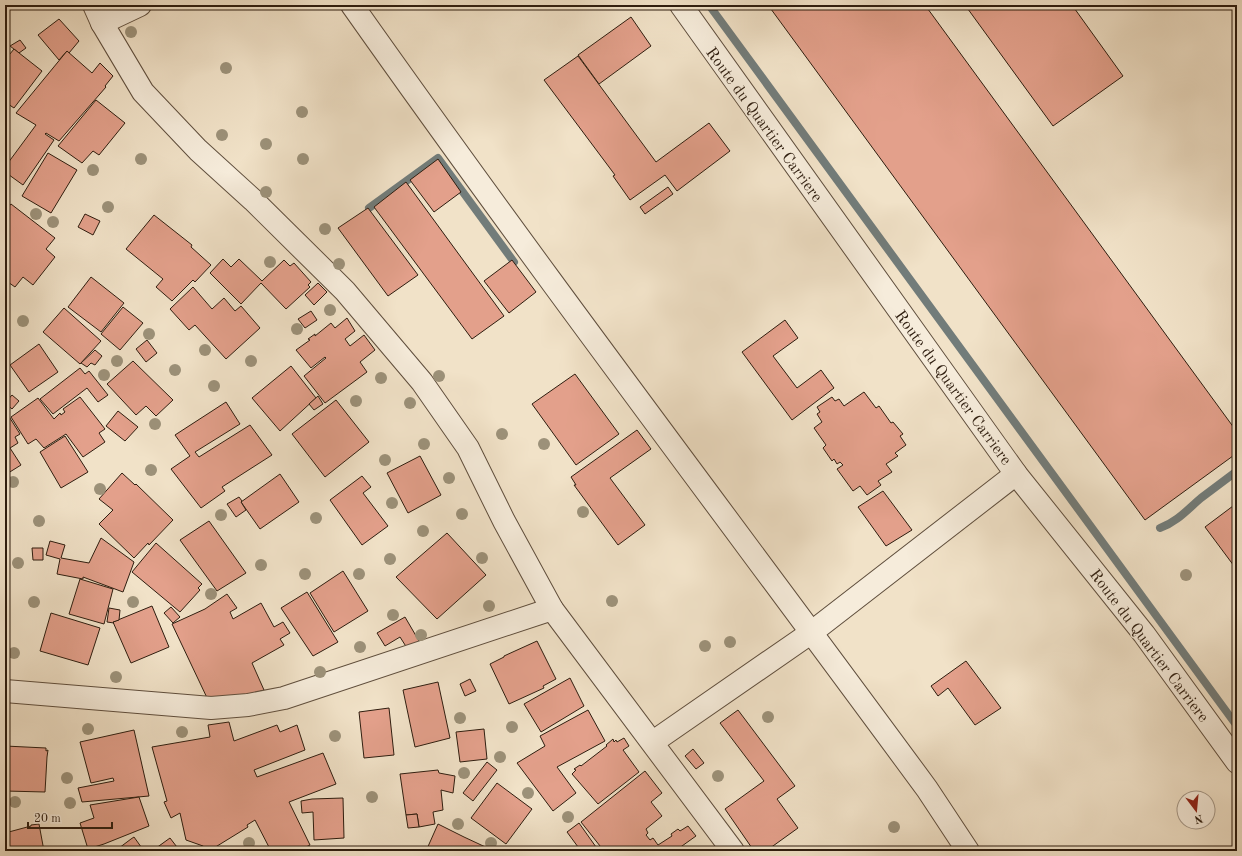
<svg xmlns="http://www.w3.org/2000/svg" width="1242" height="856" font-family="'Old Standard TT',serif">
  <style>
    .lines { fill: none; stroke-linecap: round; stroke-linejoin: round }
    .stream { stroke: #727c7a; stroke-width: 8 }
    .building { fill: #e3a08b; stroke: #2e1d0f }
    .minor-casing { stroke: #5f4e3d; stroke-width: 24 }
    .minor { stroke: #f6ecdb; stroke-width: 22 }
    .tree { fill: #9c9179 }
    .labels { text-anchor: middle; stroke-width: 3; stroke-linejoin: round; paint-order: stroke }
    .street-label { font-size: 16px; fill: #2e1d0f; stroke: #f6ecdb }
  </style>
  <rect width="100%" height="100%" fill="#f1e2c8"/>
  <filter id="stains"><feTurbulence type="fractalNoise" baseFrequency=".005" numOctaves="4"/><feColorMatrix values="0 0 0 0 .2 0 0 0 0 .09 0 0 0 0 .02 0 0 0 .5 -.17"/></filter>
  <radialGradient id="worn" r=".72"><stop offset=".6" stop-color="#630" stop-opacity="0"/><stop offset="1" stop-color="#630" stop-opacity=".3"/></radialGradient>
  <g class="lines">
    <!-- stream -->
    <g class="stream">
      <polyline points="709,5 1237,726"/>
      <polyline points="369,208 438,158 514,262"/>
      <path d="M1160,528C1177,522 1188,509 1201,498C1213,489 1225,480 1237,471"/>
    </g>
  </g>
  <!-- building -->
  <g class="building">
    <polygon points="768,5 925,5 1237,432 1237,453 1145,520"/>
    <polygon points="965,5 1072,5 1123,76 1053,126"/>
    <polygon points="631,17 651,46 599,84 578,55"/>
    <polygon points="59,19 79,41 69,53 67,51 59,60 38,35"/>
    <polygon points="20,40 26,48 19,53 10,46"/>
    <polygon points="14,49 42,71 14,108 5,102 5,60"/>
    <polygon points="67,51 92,73 100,63 113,76 105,86 106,87 59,141 46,133 45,134 54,140 23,185 5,172 5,167 36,125 16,113"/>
    <polygon points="578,56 656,162 709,123 730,151 677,191 665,175 630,200 613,176 615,175 544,80"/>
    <polygon points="96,100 125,123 99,155 93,151 82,163 58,146"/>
    <polygon points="48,153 77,170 51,213 22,196"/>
    <polygon points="438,159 461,192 434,212 410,180"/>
    <polygon points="406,182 504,316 472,339 374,207"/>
    <polygon points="668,187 673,194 645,214 640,207"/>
    <polygon points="11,204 55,238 46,249 55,257 33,285 23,277 15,287 5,280 5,211"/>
    <polygon points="368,208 418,275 388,296 338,228"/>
    <polygon points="85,214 100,221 93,235 78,227"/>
    <polygon points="154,215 192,245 191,247 211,265 195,282 193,280 172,301 156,287 163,279 126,249"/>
    <polygon points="223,259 231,267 239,259 262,281 284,260 290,266 294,263 311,282 308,285 310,287 286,309 261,283 241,304 210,273"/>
    <polygon points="512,260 536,292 509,313 484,281"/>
    <polygon points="91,277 124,303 101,332 68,307"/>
    <polygon points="318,283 327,292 314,305 305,295"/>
    <polygon points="193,287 212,309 224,298 235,311 241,306 260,328 226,359 195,325 189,330 170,309"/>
    <polygon points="123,307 143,323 120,350 101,334"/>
    <polygon points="64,308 101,341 80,364 43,332"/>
    <polygon points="311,311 317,320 305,328 298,319"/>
    <polygon points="347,318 355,331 345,339 350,346 364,335 375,350 360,362 367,372 325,403 304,376 326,358 325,357 311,368 296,350 310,340 308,339 315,334 315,336 331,323 335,328"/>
    <polygon points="785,320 798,338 773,356 797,388 821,370 834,388 792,420 742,352"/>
    <polygon points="147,340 157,353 146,362 136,349"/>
    <polygon points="39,344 58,372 29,392 10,365"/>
    <polygon points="95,350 102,356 95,365 91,363 87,367 81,363"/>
    <polygon points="133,361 173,400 156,416 146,406 136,415 107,384"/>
    <polygon points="291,366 316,398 280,431 252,398"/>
    <polygon points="80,368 85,374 89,371 108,395 98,402 87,388 53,414 40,399"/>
    <polygon points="575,374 619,434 576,465 532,404"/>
    <polygon points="864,392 876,408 879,406 891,423 893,422 903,434 900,436 906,445 895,453 898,456 886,464 892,472 878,481 881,485 867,495 860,486 853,491 837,469 843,465 840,462 837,464 834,459 832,461 823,448 826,445 814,428 822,422 817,414 820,412 817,407 832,397 835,401 839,399 844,406"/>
    <polygon points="12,395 19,401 12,409 5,403"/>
    <polygon points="318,396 323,404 314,410 309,404"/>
    <polygon points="80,397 105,429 99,433 105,442 83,457 66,434 44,448 36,439 28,444 11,417 38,398 54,419 60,413 61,415 65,412 63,409"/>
    <polygon points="336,400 369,442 325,477 292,434"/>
    <polygon points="226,402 240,424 195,452 199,457 250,425 272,455 222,487 225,491 201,508 171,469 190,456 175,435"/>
    <polygon points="118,411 138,427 125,441 106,426"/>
    <polygon points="8,415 20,434 15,437 18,443 10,448 21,465 5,475 5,417"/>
    <polygon points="637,430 651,449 610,478 645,525 618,545 574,485 576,485 571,477"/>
    <polygon points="65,436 88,472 61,488 40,452"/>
    <polygon points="420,456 441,495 408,513 387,473"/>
    <polygon points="122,473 135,485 136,484 173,520 149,545 148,543 134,558 99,524 113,510 99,499"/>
    <polygon points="280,474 299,502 260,529 241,502"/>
    <polygon points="362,476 371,487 363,493 388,526 362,545 330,500"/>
    <polygon points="883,491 912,530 886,546 858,507"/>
    <polygon points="239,497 242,501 241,502 246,510 236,517 227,504"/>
    <polygon points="1237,503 1237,570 1205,527"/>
    <polygon points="209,521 246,573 217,591 180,540"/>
    <polygon points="447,533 486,575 437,619 396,577"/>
    <polygon points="101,538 134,562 123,592 83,577 83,579 57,574 60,559 46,555 50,541 65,545 61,558 89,563"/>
    <polygon points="156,543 202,584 198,588 200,590 180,612 132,572"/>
    <polygon points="32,548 43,548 43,560 33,560"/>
    <polygon points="343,571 368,611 334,632 310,593"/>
    <polygon points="80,579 113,589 104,624 69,614"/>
    <polygon points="307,592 338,642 313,656 281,608"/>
    <polygon points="227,594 237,608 230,612 233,619 261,603 274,627 283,622 290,633 280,639 284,645 252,663 264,690 246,696 209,702 172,624 205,609"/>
    <polygon points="152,606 169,647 131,663 113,622"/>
    <polygon points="171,607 180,617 173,623 164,613"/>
    <polygon points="109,608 120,610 119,620 113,622 114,623 107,622"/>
    <polygon points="51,613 100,628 88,665 40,651"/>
    <polygon points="405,617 419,641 407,648 400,637 385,646 377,633"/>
    <polygon points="537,641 556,679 543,686 544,688 509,704 490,664 504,657 504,656"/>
    <polygon points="966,661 1001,708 975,725 948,688 938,696 931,686"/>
    <polygon points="570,678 584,706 541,732 524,704"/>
    <polygon points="470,679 476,691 465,696 460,684"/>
    <polygon points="438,682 450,738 415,747 403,690"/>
    <polygon points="389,708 394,755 364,758 359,712"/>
    <polygon points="588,710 605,741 557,767 576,793 553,811 517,763 545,746 540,736"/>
    <polygon points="738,710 795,786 777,799 798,828 766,851 754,851 725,809 764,781 720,723"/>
    <polygon points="229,722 234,741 277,725 280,732 297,725 305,750 254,770 257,777 323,753 336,784 289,802 310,845 298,851 271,851 255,820 247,825 248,827 209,851 203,846 186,840 180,813 171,818 164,802 167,801 152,747 210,737 208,725"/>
    <polygon points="484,729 487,759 460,762 456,732"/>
    <polygon points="134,730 149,796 82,802 78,788 114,781 113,778 91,783 80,742"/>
    <polygon points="624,738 629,746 623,750 639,772 598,804 572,774 576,770 574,769 580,765 581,766 607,746 606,745 613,739 614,742 616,740 617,742"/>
    <polygon points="5,746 46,748 46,751 48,750 47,757 45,792 5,791"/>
    <polygon points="693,749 704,763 696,769 685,756"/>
    <polygon points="487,762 497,770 473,801 463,793"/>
    <polygon points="438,770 439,773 455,776 453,793 441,790 443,810 433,812 435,824 419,827 417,814 406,815 400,774"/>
    <polygon points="645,771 662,793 651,802 662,816 646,829 648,833 646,835 650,840 653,838 658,845 672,836 671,834 678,829 680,831 688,826 696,836 675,851 604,851 581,822"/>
    <polygon points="497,783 532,809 506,844 471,818"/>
    <polygon points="139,797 149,826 104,844 88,849 80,823 94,818 90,805"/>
    <polygon points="343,798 344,838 314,840 313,812 302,813 301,801 312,799"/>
    <polygon points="417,814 419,827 408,828 406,815"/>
    <polygon points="579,823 596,847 591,851 581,851 567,832"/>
    <polygon points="39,824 44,851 5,851 5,833 31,826 31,825"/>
    <polygon points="438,824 464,837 494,851 426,851"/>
    <polygon points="134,837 144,851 115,851 131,839"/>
    <polygon points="170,838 180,851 152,851"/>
  </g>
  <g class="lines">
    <defs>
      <g id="minor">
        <polyline points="94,5 102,23 143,92 198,150 253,200 345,291 422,382 468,448 504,521 552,609"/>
        <path d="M352,5C539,270 735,528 927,789L968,851"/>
        <polyline points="681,5 1016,474 1144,634 1237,762"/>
        <polyline points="102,23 140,5"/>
        <polyline points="5,691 211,708 248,705 284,698 552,609 733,851"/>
        <polyline points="653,742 812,632 1016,474"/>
      </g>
    </defs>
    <!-- minor casing -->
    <use href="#minor" class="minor-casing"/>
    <!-- minor -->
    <use href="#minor" class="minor"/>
  </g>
  <!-- trees -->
  <g class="tree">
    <circle cx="131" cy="32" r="6"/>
    <circle cx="226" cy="68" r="6"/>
    <circle cx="302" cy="112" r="6"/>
    <circle cx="222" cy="135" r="6"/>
    <circle cx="266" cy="144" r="6"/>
    <circle cx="141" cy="159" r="6"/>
    <circle cx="303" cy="159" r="6"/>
    <circle cx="93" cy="170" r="6"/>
    <circle cx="266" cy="192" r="6"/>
    <circle cx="108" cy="207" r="6"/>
    <circle cx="36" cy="214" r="6"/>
    <circle cx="53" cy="222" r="6"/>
    <circle cx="325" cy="229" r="6"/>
    <circle cx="270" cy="262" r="6"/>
    <circle cx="339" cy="264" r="6"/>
    <circle cx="330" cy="310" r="6"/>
    <circle cx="23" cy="321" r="6"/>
    <circle cx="297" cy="329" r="6"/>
    <circle cx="149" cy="334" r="6"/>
    <circle cx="205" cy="350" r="6"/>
    <circle cx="117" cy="361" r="6"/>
    <circle cx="251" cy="361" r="6"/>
    <circle cx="175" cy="370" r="6"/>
    <circle cx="104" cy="375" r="6"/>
    <circle cx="439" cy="376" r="6"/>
    <circle cx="381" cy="378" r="6"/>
    <circle cx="214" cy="386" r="6"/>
    <circle cx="356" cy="401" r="6"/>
    <circle cx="410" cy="403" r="6"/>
    <circle cx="155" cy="424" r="6"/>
    <circle cx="502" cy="434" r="6"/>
    <circle cx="424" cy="444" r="6"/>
    <circle cx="544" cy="444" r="6"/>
    <circle cx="385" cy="460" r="6"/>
    <circle cx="151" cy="470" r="6"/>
    <circle cx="449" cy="478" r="6"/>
    <circle cx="13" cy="482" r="6"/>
    <circle cx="100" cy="489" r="6"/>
    <circle cx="392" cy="503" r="6"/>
    <circle cx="583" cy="512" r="6"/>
    <circle cx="462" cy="514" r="6"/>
    <circle cx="221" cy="515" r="6"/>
    <circle cx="316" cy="518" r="6"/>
    <circle cx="39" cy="521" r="6"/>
    <circle cx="423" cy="531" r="6"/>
    <circle cx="482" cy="558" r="6"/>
    <circle cx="390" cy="559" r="6"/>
    <circle cx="18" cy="563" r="6"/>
    <circle cx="261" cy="565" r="6"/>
    <circle cx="305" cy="574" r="6"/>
    <circle cx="359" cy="574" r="6"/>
    <circle cx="1186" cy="575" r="6"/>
    <circle cx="211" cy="594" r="6"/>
    <circle cx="612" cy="601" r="6"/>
    <circle cx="34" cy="602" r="6"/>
    <circle cx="133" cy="602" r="6"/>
    <circle cx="489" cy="606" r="6"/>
    <circle cx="393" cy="615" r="6"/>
    <circle cx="421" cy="635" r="6"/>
    <circle cx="730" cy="642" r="6"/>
    <circle cx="705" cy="646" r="6"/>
    <circle cx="360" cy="647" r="6"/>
    <circle cx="14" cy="653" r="6"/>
    <circle cx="320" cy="672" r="6"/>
    <circle cx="116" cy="677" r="6"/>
    <circle cx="768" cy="717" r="6"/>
    <circle cx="460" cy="718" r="6"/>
    <circle cx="512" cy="727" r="6"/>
    <circle cx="88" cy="729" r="6"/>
    <circle cx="182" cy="732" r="6"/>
    <circle cx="335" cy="736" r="6"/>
    <circle cx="500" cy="757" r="6"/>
    <circle cx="464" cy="773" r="6"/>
    <circle cx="718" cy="776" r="6"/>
    <circle cx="67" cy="778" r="6"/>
    <circle cx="528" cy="793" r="6"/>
    <circle cx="372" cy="797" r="6"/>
    <circle cx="15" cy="802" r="6"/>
    <circle cx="70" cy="803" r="6"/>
    <circle cx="568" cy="817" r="6"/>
    <circle cx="458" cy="824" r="6"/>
    <circle cx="894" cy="827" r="6"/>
    <circle cx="249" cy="843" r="6"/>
    <circle cx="491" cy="843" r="6"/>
  </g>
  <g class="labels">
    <!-- street labels -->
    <g class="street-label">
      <text transform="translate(765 124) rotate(54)" y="6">Route du Quartier Carriere</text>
      <text transform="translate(954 387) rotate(54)" y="6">Route du Quartier Carriere</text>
      <text transform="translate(1150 645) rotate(53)" y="6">Route du Quartier Carriere</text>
    </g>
  </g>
  <!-- margin -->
  <rect width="1242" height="856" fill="none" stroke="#f1e2c8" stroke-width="20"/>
  <rect x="6" y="6" width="1230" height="844" fill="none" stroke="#2e1d0f" stroke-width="2"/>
  <rect x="10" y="10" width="1222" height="836" fill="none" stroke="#2e1d0f"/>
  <!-- north arrow -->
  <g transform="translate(1196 810) rotate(164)"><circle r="19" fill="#f6ecdb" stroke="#a69989"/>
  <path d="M0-3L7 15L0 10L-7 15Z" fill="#8f2418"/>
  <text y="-6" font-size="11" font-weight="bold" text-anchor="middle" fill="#2e1d0f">N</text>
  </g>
  <!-- scale -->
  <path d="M28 822v6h84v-6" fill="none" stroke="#2e1d0f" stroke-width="2"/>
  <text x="34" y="822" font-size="12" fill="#2e1d0f" stroke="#f6ecdb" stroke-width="3" paint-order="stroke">20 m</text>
  <rect width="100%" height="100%" filter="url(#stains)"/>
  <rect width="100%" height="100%" fill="url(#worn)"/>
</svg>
